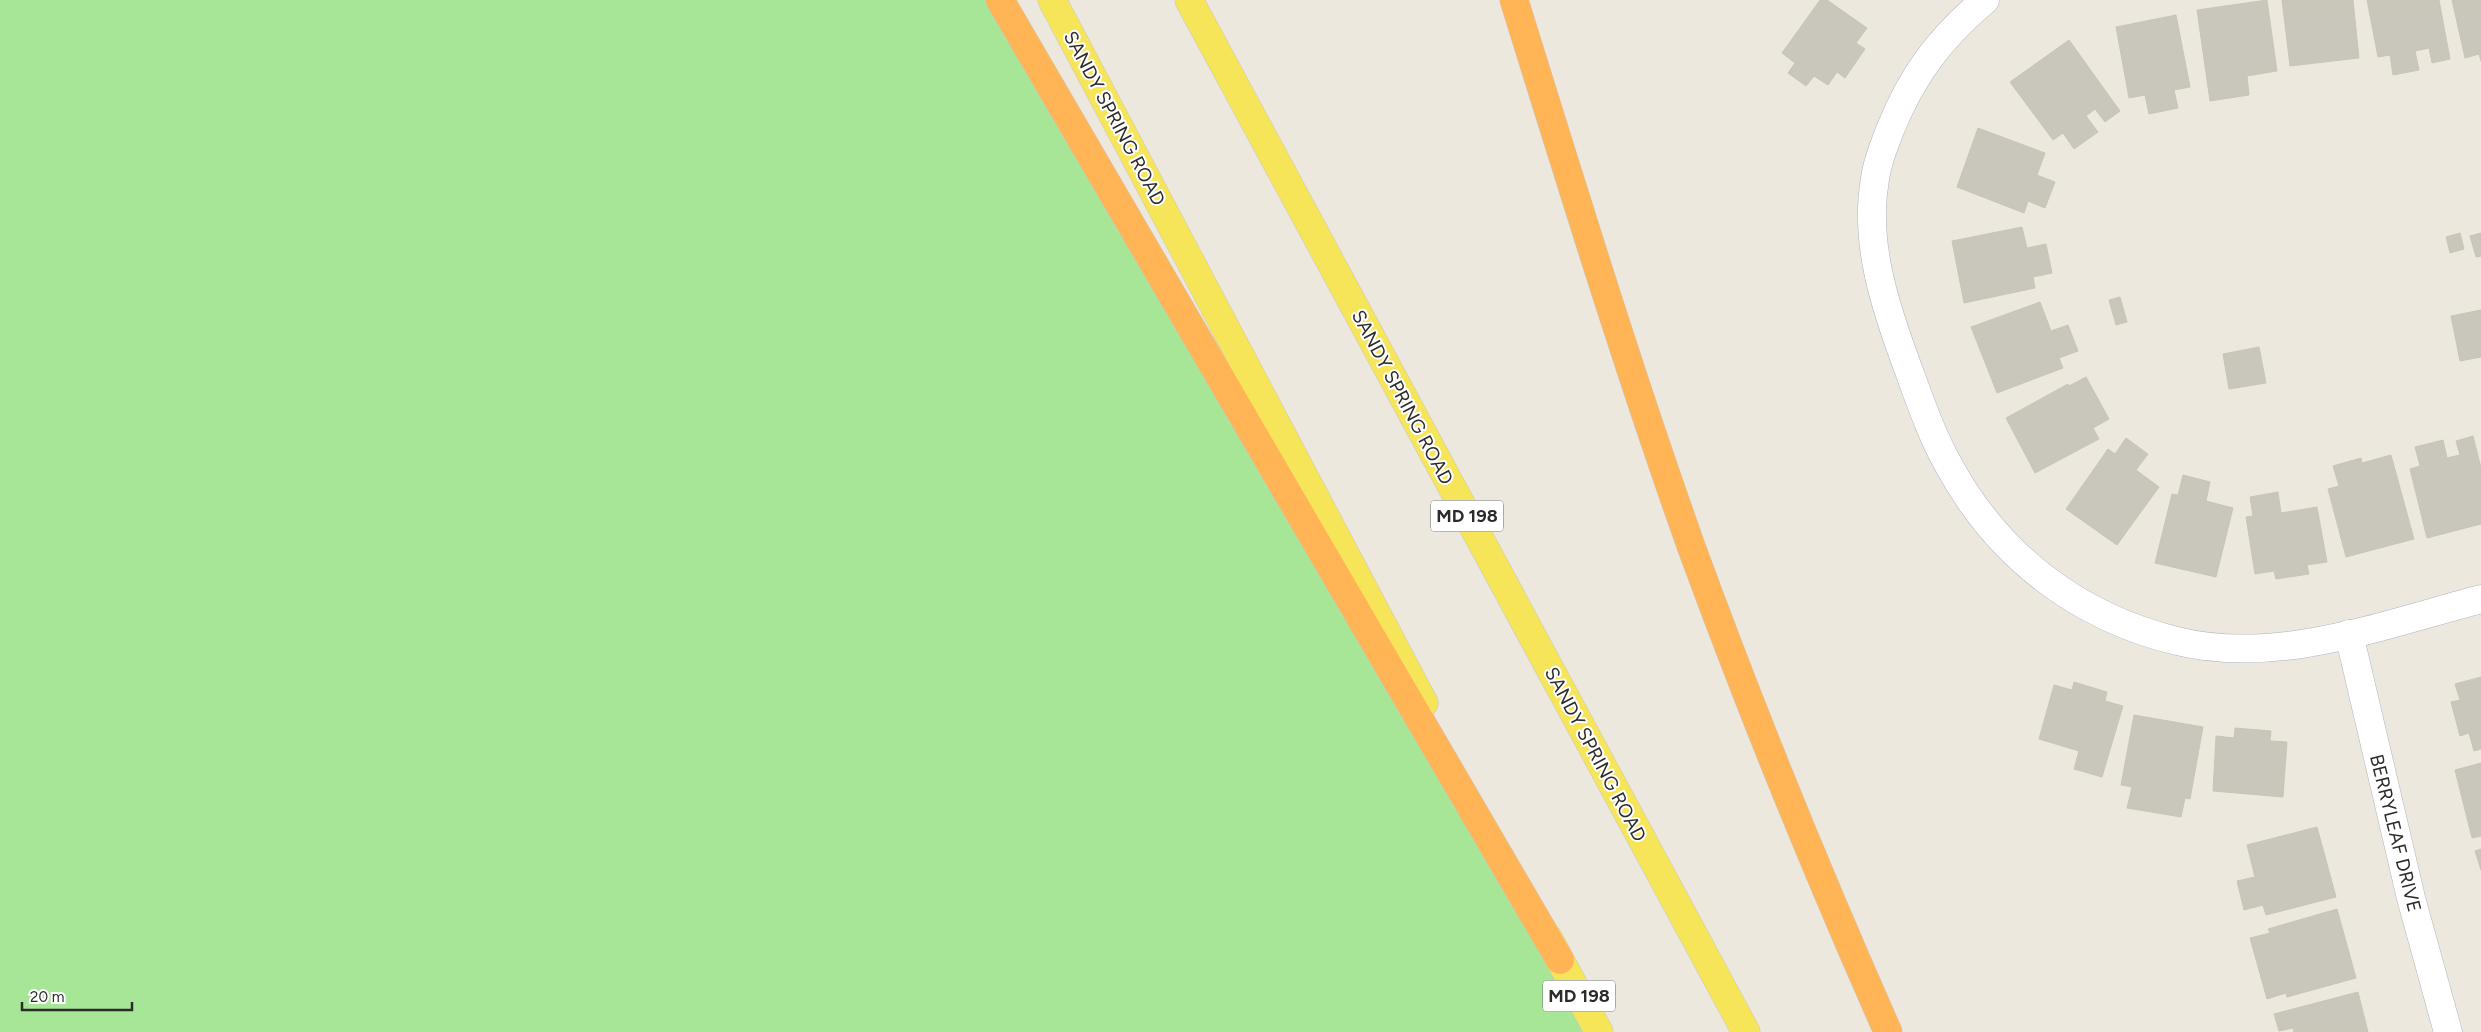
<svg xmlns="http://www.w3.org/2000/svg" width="2481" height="1032" font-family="Figtree,sans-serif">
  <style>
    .green { fill: #a8e697 }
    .building { fill: #c9c6bb; stroke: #c9c5b6 }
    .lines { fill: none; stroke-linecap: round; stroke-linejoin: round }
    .minor-casing { stroke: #b1b1bf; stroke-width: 29 }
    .primary-casing { stroke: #c8c8c8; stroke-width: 29 }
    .motorway-casing { stroke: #c8c8c8; stroke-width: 29 }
    .minor { stroke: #fff; stroke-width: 28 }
    .primary { stroke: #f6e559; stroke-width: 28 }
    .motorway { stroke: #ffb456; stroke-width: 28 }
    .labels { text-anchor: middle; stroke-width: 4; stroke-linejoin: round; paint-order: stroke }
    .shield { fill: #fff; stroke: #6b6b6b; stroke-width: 1 }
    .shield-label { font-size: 18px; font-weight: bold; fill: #2b2b2b }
    .street-label { font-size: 19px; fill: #2b2b2b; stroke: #fff }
  </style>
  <rect width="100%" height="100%" fill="#ede8dd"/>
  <!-- green -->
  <polygon class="green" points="0,0 1000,0 1599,1032 0,1032"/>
  <!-- building -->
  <g class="building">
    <polygon points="1820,0 1827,0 1867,28 1856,43 1865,49 1845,78 1837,72 1828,85 1814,76 1806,86 1788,73 1795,63 1782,53"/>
    <polygon points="2267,0 2277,71 2247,76 2249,95 2210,101 2197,10"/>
    <polygon points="2282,0 2353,0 2359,58 2290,66"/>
    <polygon points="2367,0 2439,0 2450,59 2432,63 2429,48 2415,51 2419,70 2393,75 2390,55 2378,57"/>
    <polygon points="2452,0 2481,0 2481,61 2479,54 2465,58"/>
    <polygon points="2176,15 2190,87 2174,90 2178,108 2149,114 2145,95 2129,98 2116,27"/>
    <polygon points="2069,40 2120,111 2105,122 2095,109 2086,116 2098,132 2074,149 2063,133 2053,140 2010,82"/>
    <polygon points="1978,128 2045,153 2037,175 2055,182 2045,208 2028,201 2024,213 1957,187"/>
    <polygon points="2022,227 2027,248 2046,244 2052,273 2033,277 2035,288 1964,303 1952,241"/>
    <polygon points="2460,233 2464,249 2450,253 2446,237"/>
    <polygon points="2481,233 2481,256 2476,257 2470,236"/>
    <polygon points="2120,297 2127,322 2116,325 2109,300"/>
    <polygon points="2040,302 2051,331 2068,325 2078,351 2059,358 2063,368 1997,393 1971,327"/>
    <polygon points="2481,310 2481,357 2460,361 2451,316"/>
    <polygon points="2259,347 2266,383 2229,389 2223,354"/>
    <polygon points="2086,377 2109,419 2093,428 2099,439 2035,473 2006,418 2068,384 2069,386"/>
    <polygon points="2473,436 2481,468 2481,524 2427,538 2410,469 2420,466 2415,447 2443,440 2447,458 2460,455 2456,441"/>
    <polygon points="2126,438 2148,454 2136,470 2159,487 2117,545 2066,509 2108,449 2115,454"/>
    <polygon points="2391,455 2414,539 2346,557 2328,489 2339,486 2333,466 2361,458 2362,463"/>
    <polygon points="2183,475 2210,482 2206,501 2233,508 2216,577 2155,563 2172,494 2178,495"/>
    <polygon points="2278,492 2281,513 2317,507 2327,562 2307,565 2309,574 2276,579 2274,571 2255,574 2246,517 2253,516 2250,497"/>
    <polygon points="2481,677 2481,749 2474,751 2469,733 2460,736 2451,702 2460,700 2455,684"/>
    <polygon points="2074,682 2107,692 2105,701 2123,706 2102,777 2074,769 2079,751 2039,739 2054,685 2072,690"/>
    <polygon points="2134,715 2203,727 2190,799 2185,798 2181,817 2127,808 2132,787 2121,785"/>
    <polygon points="2235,728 2271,731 2270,741 2287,742 2283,797 2213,791 2216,736 2234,738"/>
    <polygon points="2481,763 2481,836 2472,838 2455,770"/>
    <polygon points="2317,827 2336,897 2266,915 2263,905 2244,910 2237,881 2255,877 2247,845"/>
    <polygon points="2481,849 2481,870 2475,851"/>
    <polygon points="2337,909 2356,978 2287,997 2286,993 2267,999 2250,938 2270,933 2268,929"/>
    <polygon points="2358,992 2368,1032 2294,1032 2293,1028 2279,1031 2274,1014"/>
  </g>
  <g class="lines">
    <defs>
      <g id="minor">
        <path d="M1985,0C1940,38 1912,75 1890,130C1884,146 1877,162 1875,179C1864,240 1884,303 1905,360C1918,395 1930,432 1948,464C1997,555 2077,617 2177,641C2277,666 2385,624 2481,599"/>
        <polyline points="2349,634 2411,898 2448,1032"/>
      </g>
      <g id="primary">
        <polyline points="1052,0 1424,703"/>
        <polyline points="1189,0 1746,1032"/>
        <polyline points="1548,938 1599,1032"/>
      </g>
      <g id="motorway">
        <polyline points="1000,0 1560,960"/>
        <path d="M1514,0C1571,183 1627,366 1691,546C1751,710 1817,872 1888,1032"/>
      </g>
    </defs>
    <!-- minor casing -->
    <use href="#minor" class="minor-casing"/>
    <!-- primary casing -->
    <use href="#primary" class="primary-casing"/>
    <!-- motorway casing -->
    <use href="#motorway" class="motorway-casing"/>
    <!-- minor -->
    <use href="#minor" class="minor"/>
    <!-- primary -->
    <use href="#primary" class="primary"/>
    <!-- motorway -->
    <use href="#motorway" class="motorway"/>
  </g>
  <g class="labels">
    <!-- shield labels -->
    <g class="shield">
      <rect x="1431" y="500.5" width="72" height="31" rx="4"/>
      <rect x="1543" y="980.5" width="72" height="31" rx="4"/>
    </g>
    <g class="shield-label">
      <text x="1467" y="522">MD 198</text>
      <text x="1579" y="1002">MD 198</text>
    </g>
    <!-- street labels -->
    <g class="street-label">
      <text transform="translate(1115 118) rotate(62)" y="7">SANDY SPRING ROAD</text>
      <text transform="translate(1403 397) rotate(62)" y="7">SANDY SPRING ROAD</text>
      <text transform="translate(1596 754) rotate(62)" y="7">SANDY SPRING ROAD</text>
      <text transform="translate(2396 833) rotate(76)" y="7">BERRYLEAF DRIVE</text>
    </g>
  </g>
  <!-- scale -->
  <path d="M22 1002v8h110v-8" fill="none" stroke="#2b2b2b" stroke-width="2.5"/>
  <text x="30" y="1002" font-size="15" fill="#2b2b2b" stroke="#ffffff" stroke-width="4" paint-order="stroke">20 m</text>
</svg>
